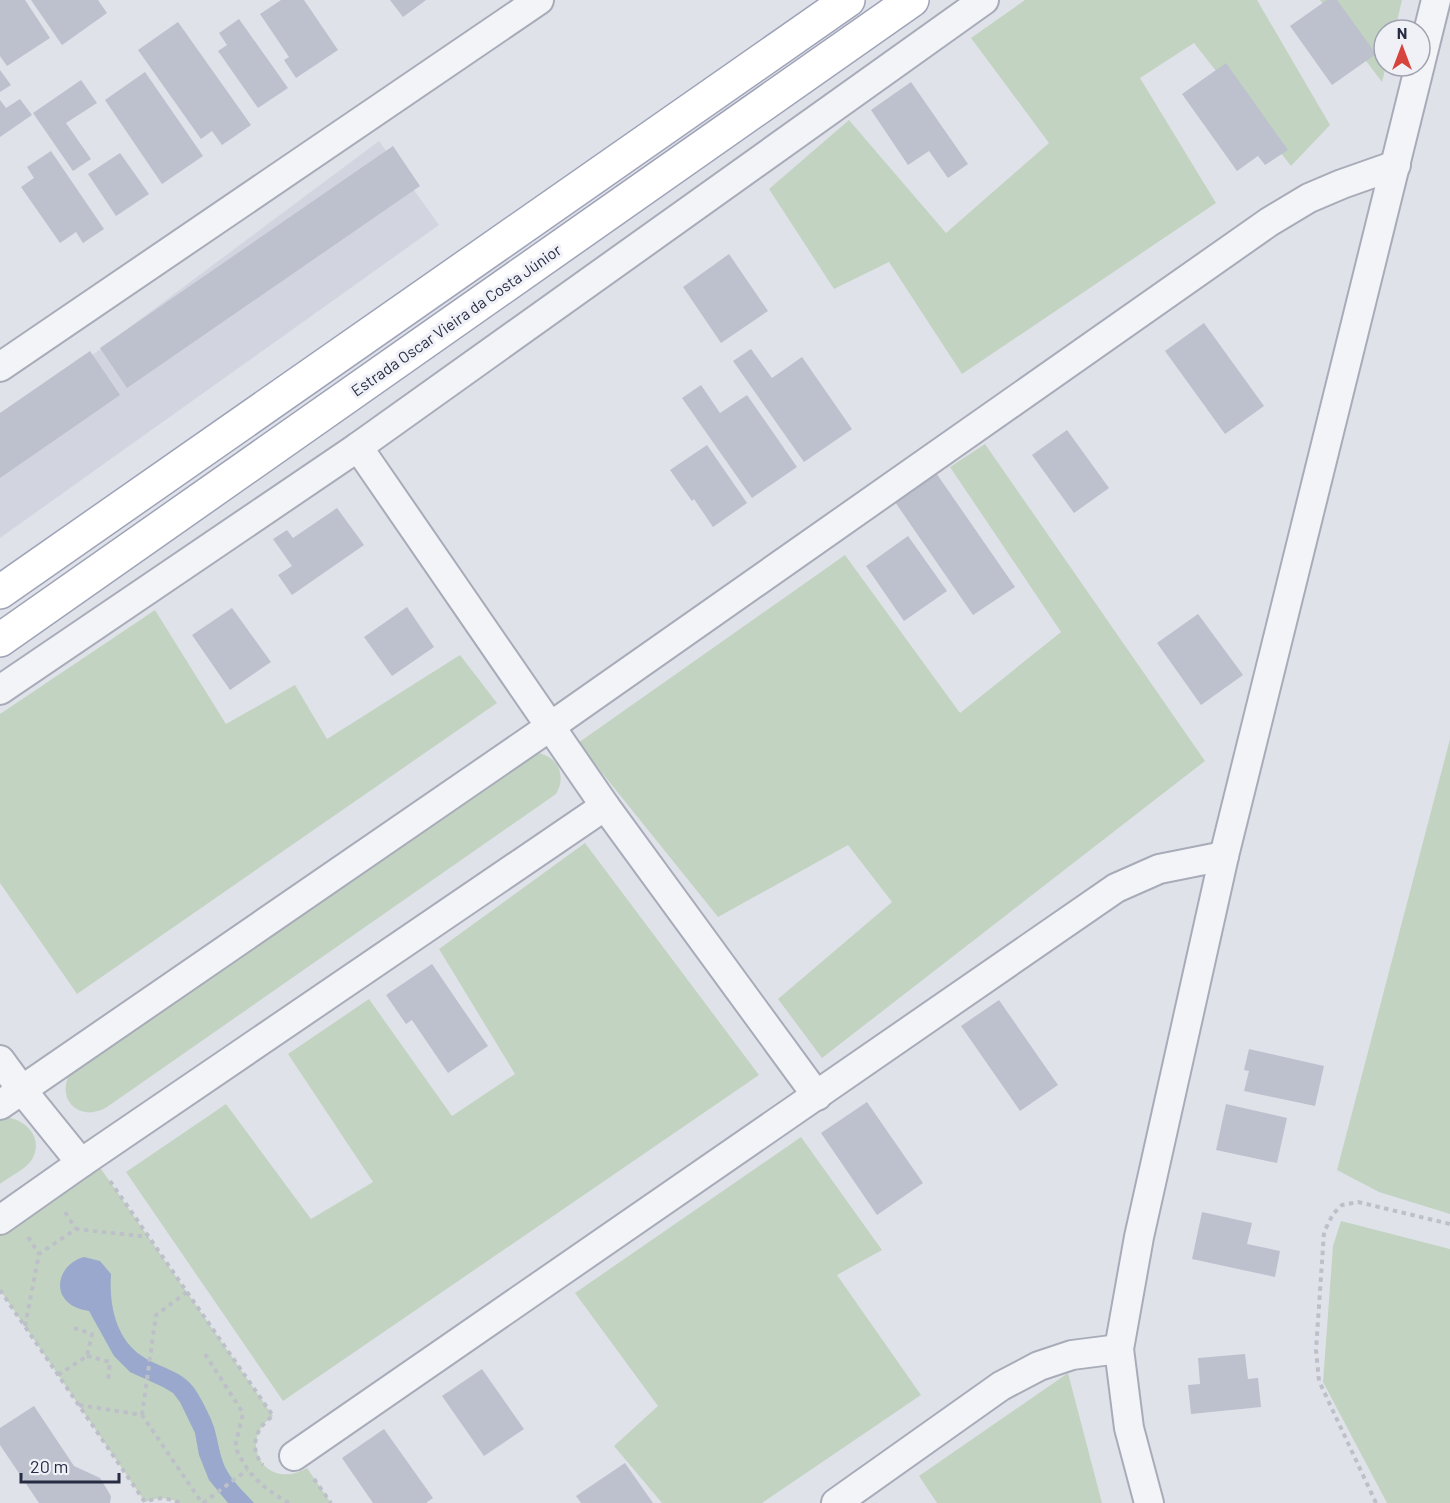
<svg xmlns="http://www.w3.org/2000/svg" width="1450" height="1503" font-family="Barlow,sans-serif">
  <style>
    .built { fill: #d2d4df }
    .green { fill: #c2d4c1 }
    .water { fill: #99a8cc }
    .building { fill: #bdc0cd }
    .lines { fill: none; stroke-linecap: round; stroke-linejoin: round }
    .minor-casing { stroke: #a8abb8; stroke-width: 32 }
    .primary-casing { stroke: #9ea3b7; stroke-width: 36 }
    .path { stroke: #bec0c9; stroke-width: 4; stroke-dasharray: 4.5 4.5; stroke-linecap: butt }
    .minor { stroke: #f3f4f8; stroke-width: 28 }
    .primary { stroke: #fff; stroke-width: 33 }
    .labels { text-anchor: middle; stroke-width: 6; stroke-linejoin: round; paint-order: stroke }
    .street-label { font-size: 16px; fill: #272c43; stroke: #f0f1f7 }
  </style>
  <rect width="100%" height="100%" fill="#e0e2ea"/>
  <!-- built -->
  <polygon class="built" points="379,141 439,225 0,538 0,424"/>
  <!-- green -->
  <g class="green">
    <polygon points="1025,0 1257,0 1330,125 1291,166 1194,43 1140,78 1216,203 962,374 889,262 834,289 769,189 849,120 946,233 1049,143 971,38"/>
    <polygon points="1320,0 1402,0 1395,30 1384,30 1384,66 1386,66 1382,82"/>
    <polygon points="985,444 1205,761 822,1058 778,999 892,902 848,845 718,917 578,743 845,555 960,713 1061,632 950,467"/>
    <polygon points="155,610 226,724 295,685 327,739 460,655 497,703 77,994 0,883 0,714"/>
    <polygon points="1450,739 1450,1214 1379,1192 1337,1170"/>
    <path d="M537,753C558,756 567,776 556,794L107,1107C81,1123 55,1101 70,1073Z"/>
    <polygon points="585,843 759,1075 283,1401 126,1172 226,1104 311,1219 373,1182 288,1054 369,999 452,1116 515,1074 439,949"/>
    <path d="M2,1117C25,1117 46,1139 31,1161C24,1170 9,1177 0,1184V1118Z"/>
    <polygon points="801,1137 882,1250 837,1275 921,1395 762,1503 662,1503 614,1446 658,1406 575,1293"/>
    <path d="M99,1166L273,1416C235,1442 267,1492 307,1468L331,1503H180C167,1497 158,1497 145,1502L0,1290V1224Z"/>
    <polygon points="1341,1221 1450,1249 1450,1503 1387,1503 1323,1382 1333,1246"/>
    <polygon points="1068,1373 1102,1503 937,1503 919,1476"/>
  </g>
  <!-- water -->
  <path class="water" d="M84,1257L100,1261L111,1274C109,1303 115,1338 142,1356C162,1370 184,1369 198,1394C204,1404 210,1416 214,1427C218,1440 219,1454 225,1467C231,1480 244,1492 254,1503H228L209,1480L199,1455L195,1433L180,1402L173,1393L163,1387L130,1372L114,1356L89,1311C84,1310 79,1309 75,1307C49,1294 60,1263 84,1257Z"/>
  <!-- building -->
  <g class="building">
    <polygon points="0,0 25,0 50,38 7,66 0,56"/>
    <polygon points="31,0 98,0 107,13 62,45"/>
    <polygon points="281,0 304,0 338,50 296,78 284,60 289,57 260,14"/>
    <polygon points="390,0 426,0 403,17"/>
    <polygon points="1327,0 1337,0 1376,54 1332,85 1290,26"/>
    <polygon points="239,19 288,88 258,108 218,51 227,45 219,33"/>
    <polygon points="178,22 251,125 222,145 212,131 201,139 138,50"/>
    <polygon points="1226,63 1288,150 1265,165 1258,156 1237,171 1182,94"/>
    <polygon points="0,70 11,85 0,92"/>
    <polygon points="145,72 203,156 162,184 105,100"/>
    <polygon points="81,80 97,103 66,123 91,159 73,171 33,113"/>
    <polygon points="911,82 968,164 948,178 929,151 908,165 871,110"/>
    <polygon points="20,99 32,115 0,137 0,100 6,108"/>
    <polygon points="393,146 420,186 127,388 100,348"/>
    <polygon points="51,151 104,229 83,243 76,232 60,243 21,187 34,178 27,167"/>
    <polygon points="120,153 149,194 116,216 88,174"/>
    <polygon points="729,254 768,311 721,343 683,287"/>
    <polygon points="1204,323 1264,406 1225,434 1165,351"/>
    <polygon points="751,349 772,378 802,357 852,429 804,462 733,361"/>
    <polygon points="90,351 120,395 0,478 0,413"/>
    <polygon points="701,385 720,413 747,395 797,467 752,498 682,398"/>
    <polygon points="1067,430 1109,488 1074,513 1032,455"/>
    <polygon points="707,445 747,503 713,527 694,499 692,501 670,470"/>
    <polygon points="934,470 1015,587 973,615 893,499"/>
    <polygon points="337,508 364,545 292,595 278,575 292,566 273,539 287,530 293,538"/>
    <polygon points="908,536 947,591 904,621 866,566"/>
    <polygon points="407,607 434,647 392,676 364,637"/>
    <polygon points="232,608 271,662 230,690 192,635"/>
    <polygon points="1198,614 1243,675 1201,705 1157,643"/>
    <polygon points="432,964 488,1046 448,1073 412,1020 406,1024 386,995"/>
    <polygon points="999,1000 1058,1085 1020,1111 961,1026"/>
    <polygon points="1249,1049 1324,1066 1315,1106 1244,1091 1249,1071 1244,1070"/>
    <polygon points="867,1102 923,1183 877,1215 821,1133"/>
    <polygon points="1226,1104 1287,1118 1277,1163 1216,1150"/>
    <polygon points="1202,1212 1252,1223 1247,1244 1280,1251 1275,1277 1192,1259"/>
    <polygon points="1245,1354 1248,1379 1258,1378 1261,1407 1191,1414 1188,1385 1200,1384 1198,1358"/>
    <polygon points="482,1369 524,1429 484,1456 442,1396"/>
    <polygon points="34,1406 74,1466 100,1478 111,1496 110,1503 39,1503 0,1445 0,1428"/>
    <polygon points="384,1429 433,1498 426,1503 373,1503 342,1458"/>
    <polygon points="625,1463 653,1503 581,1503 576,1496"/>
  </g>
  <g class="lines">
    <defs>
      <g id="minor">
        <polyline points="0,367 539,0"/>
        <polyline points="358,447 605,806 817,1096"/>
        <polyline points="0,690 358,447 984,0"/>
        <polyline points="0,1060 22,1090 81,1163"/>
        <polyline points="0,1105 551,726 1269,222 1309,198 1342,184 1396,165"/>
        <polyline points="0,1220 81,1163 605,806"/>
        <polyline points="294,1456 1116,888 1159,869 1224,856"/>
        <polyline points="836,1503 1001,1386 1039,1366 1072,1355 1119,1349"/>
        <polyline points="1149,1503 1129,1428 1119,1349 1139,1237 1224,856 1436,0"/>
      </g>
      <g id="primary">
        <polyline points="0,592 848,0"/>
        <polyline points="0,640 912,0"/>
      </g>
    </defs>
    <!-- minor casing -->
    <use href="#minor" class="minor-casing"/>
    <!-- primary casing -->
    <use href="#primary" class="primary-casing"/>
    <!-- path -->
    <g class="path">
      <path d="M110,1181L273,1416C256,1427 248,1448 263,1465"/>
      <polyline points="65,1212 76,1229"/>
      <polyline points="28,1237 39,1254"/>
      <path d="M0,1290L145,1502C158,1497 167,1497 180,1503"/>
      <polyline points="25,1326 39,1254 76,1229 148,1237"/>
      <path d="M205,1354L243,1413L235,1447C250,1477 260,1486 289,1503"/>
      <polyline points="87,1356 110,1362 108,1381"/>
      <polyline points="58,1375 87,1356 92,1334 74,1328"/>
      <polyline points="79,1405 142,1415 202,1503"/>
      <polyline points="142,1415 156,1315 187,1292"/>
      <polyline points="314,1479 331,1503"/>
      <polyline points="203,1503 247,1470"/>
      <polyline points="1376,1503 1319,1381 1316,1350 1324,1232 1333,1214 1342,1205 1358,1202 1450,1224"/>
    </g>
    <!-- minor -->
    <use href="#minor" class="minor"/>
    <!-- primary -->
    <use href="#primary" class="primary"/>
  </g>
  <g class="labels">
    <!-- street labels -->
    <g class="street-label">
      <text transform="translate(456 320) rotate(-35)" y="6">Estrada Oscar Vieira da Costa Júnior</text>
    </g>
  </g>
  <!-- north arrow -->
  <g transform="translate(1402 48)"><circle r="28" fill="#f0f1f7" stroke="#a0a2af" stroke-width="1.5"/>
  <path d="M0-4.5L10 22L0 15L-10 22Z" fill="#d7443d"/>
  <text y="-9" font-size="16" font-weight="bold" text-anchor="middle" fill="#272c43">N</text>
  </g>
  <!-- scale -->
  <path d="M21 1473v9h98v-9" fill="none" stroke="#272c43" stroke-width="3"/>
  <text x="30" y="1473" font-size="18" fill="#272c43" stroke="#f0f1f7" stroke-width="4.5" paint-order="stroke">20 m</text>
</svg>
